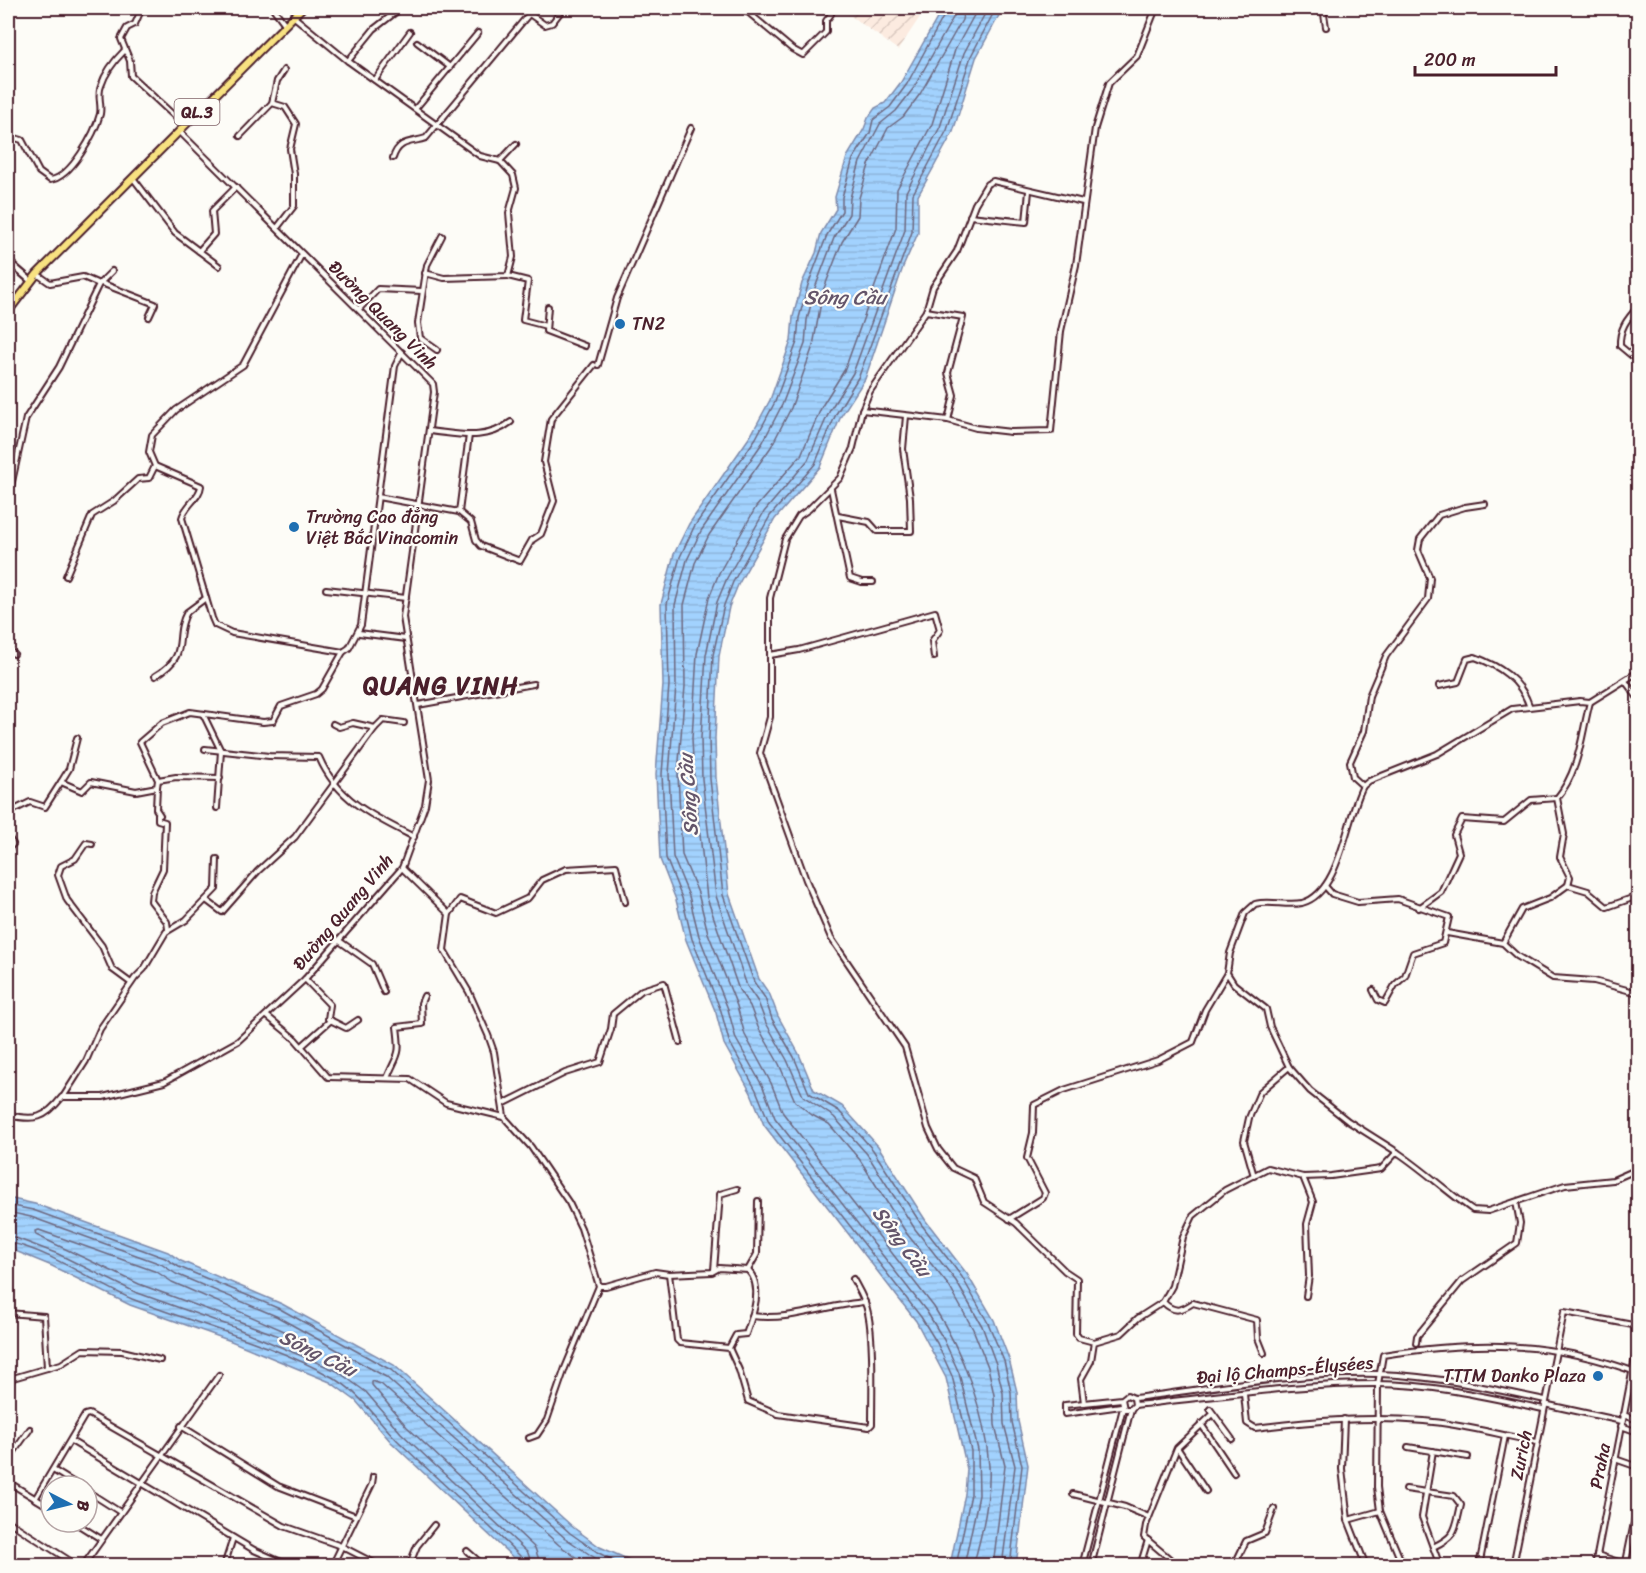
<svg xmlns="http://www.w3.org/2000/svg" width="1646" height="1573" font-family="Sriracha,sans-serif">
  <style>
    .industrial { fill: url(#industrial-furrows) }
    .water { fill: url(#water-rules); stroke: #7f8aaa; stroke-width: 1.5 }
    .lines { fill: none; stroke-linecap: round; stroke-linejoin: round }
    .shore { stroke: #6d677f; stroke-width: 1.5 }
    .minor-casing { stroke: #4a1f2b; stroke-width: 8 }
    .tertiary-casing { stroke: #4a1f2b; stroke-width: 9 }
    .secondary-casing { stroke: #4a1f2b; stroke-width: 10 }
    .trunk-casing { stroke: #4a1f2b; stroke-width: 10 }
    .minor { stroke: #fdfcf7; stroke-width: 4 }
    .tertiary { stroke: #fdfcf7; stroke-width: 4.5 }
    .secondary { stroke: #fdfcf7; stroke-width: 5 }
    .trunk { stroke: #f8e281; stroke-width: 6 }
    .poi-dot { fill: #1f6fb2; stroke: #fdfcf7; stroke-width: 2 }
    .labels { text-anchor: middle; stroke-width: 4.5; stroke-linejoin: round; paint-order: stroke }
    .shield { fill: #fdfcf7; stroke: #806168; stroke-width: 1.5 }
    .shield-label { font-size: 16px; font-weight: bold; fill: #4a1f2b }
    .street-label { font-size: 18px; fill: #4a1f2b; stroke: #fdfcf7 }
    .poi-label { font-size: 18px; fill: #4a1f2b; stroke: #fdfcf7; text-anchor: start }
    .water-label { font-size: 20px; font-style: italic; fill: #64556a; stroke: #fdfcf7 }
    .district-label { font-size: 24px; font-weight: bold; letter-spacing: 1.5px; fill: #4a1f2b; stroke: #fdfcf7 }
  </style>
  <defs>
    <pattern id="industrial-furrows" width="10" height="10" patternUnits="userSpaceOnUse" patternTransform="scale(1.5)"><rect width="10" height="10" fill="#fcebe0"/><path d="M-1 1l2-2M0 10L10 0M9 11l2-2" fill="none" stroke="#dac9c0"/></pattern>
    <pattern id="water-rules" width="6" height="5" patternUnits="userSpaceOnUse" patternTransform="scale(1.5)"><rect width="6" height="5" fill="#a2d2fe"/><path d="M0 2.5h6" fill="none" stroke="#8db4da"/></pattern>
  </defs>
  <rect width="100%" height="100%" fill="#fdfcf7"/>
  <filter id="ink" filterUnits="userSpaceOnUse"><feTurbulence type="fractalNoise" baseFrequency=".0167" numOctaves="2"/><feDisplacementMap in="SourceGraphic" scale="12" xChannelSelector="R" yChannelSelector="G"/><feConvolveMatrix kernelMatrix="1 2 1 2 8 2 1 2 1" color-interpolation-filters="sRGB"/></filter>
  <g filter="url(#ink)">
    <!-- industrial -->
    <polygon class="industrial" points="840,8 926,8 898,50"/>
    <!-- water -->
    <g class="water">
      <polygon points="943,8 1003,8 976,58 953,132 918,196 918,233 903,267 865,379 841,416 820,467 775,519 738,585 729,607 719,656 715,738 716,778 729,894 759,979 770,995 778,1016 799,1054 814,1090 842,1106 878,1146 926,1221 967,1274 994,1320 1009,1359 1017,1392 1018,1421 1028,1465 1016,1566 950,1565 965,1494 967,1469 946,1378 916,1321 764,1125 751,1093 724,1044 716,1013 686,940 676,900 660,859 656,774 663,685 661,604 674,554 689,524 751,435 770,400 791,341 793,317 802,283 816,253 821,233 836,209 835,197 847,157 864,129 868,118 875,108 885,103 901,82"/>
      <polygon points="8,1198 35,1204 168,1252 181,1261 282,1304 394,1365 574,1528 600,1547 641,1565 521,1565 391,1442 356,1401 330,1382 231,1341 130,1305 52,1266 8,1248"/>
    </g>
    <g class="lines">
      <!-- shore -->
      <g class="shore">
        <polyline points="948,8 907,84 890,107 873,120 870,133 853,159 842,197 842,211 827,235 808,285 799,318 797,342 775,402 756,438 694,527 680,557 667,604 669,685 662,774 666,858 682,898 692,939 721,1011 729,1041 756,1090 769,1122 921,1317 937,1343 952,1376 971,1451 971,1494 956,1566"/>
        <polyline points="955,8 954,16 913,89 896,111 880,124 860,162 850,198 849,214 834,238 815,288 807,320 805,344 782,405 763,442 701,531 687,560 675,605 676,686 669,774 673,857 689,896 699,936 728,1009 736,1039 763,1087 775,1118 927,1312 944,1340 959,1373 978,1450 979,1495 964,1566"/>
        <path d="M964,8L962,20L920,94L903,117L888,128L869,165L859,198L858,216L842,242L823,291L813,346L791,408L771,447L709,535L695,563L684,605L685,686L678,774L682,855L698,893L708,933L737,1006L745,1035L771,1083L783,1113L934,1307C963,1352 985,1412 989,1466C991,1498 982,1535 973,1566"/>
        <polyline points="978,8 955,50 932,124 897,189 896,228 845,369 822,406 801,455 756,507 719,573 709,598 697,654 692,738 694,780 707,898 739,990 750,1006 758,1027 779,1064 795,1101 812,1115 829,1124 860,1160 907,1234 949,1286 973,1329 988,1367 994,1395 995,1425 1005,1466 993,1566"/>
        <polyline points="988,8 964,53 940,127 906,192 905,230 853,373 830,410 808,460 764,512 727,578 717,602 706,655 701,738 702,779 716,896 747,986 758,1002 766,1023 787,1060 803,1096 834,1117 867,1154 915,1229 956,1281 982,1326 996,1364 1003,1393 1004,1424 1015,1466 1002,1566"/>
        <polyline points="996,8 971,56 947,130 913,194 912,232 859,376 836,414 815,464 770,516 733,582 724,605 713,655 709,738 710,779 723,895 754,982 765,998 772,1019 794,1057 809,1093 839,1111 873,1150 921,1224 962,1277 988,1323 1004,1361 1011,1392 1012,1422 1022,1466 1010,1566"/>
        <polyline points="8,1205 33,1210 165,1258 179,1267 280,1309 391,1370 570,1533 597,1552 624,1566"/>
        <polyline points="8,1212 31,1217 161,1264 176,1274 276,1316 386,1377 565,1538 607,1566"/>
        <polygon points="39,1230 157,1272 172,1282 298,1337 299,1341 295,1342 139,1284 36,1235 35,1231"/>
        <polyline points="8,1235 58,1254 135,1292 236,1328 337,1371 366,1392 401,1433 528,1553 532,1566"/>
        <path d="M8,1243C39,1245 99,1285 132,1299C198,1325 269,1342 332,1377C360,1392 375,1418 397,1440C438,1480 482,1518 523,1559L525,1566"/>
        <polyline points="541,1566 535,1548 407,1427 372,1385 372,1381 381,1384 559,1545 588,1566"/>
      </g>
      <defs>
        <g id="minor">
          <polyline points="142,8 135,24 127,28 121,39 130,61 131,76 184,125"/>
          <polyline points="273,8 285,24"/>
          <polyline points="521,8 545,25 552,23 562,10"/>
          <polyline points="743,8 792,49 803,55 826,32 826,21 831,14"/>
          <polyline points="1323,8 1326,27"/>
          <polyline points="489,10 500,8"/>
          <polyline points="293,16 348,61 480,156 500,161 516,144"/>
          <polyline points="417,42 450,67"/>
          <polyline points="348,61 374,29 401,8"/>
          <polyline points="375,80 410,32"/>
          <polyline points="272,103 285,107 296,124 290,149 294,174 294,206 277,228"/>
          <polyline points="416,108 478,33"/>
          <path d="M8,136L22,140L39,172L50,180C71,178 95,133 100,114C102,105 97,95 101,86C105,73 115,60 125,50"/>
          <polyline points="240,136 272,103 277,81 284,70"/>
          <path d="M393,158C399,139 412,143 426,138L529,14"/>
          <polyline points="133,178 175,233 219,266"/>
          <polyline points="1083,202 993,181 987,184 975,204 957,251 933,287 926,311 870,391 862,410 853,448 840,478 809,509 799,516 785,539 770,598 770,717 760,753 806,880 831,938 905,1047 928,1128 938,1149 953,1168 974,1178 984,1202 1016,1223 1065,1271 1077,1279 1076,1334 1079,1338 1094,1342"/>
          <polyline points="970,216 1026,222 1029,191"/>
          <polyline points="199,251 214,234 212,211 236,187"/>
          <path d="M302,254L243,365L176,410L152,435L149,452L155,466L201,486C200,498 185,505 182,518L212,618L215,625L232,633L343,652L349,648L361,625L395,366L402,352"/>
          <polyline points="425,273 444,278 508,276 513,257 509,213 516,188 513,175 500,161"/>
          <polyline points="37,274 50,283 83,277 99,284"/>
          <polyline points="508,276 528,281 523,320 546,326"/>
          <polyline points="101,283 155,304 149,317"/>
          <polyline points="548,307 546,331 585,346"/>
          <path d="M1638,307C1627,319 1619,329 1620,346L1638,361"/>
          <polyline points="359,309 378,289 422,291"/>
          <polyline points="926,311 963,317 948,373 954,395 948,420"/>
          <polyline points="437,350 420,338 418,323 427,265 442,236"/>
          <polyline points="598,365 617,298 691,128"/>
          <polyline points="862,410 948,420 976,428 1011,432 1051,431 1061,331 1076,265 1095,128 1109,83 1137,56 1156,8"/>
          <path d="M429,431C459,434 485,442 511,422"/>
          <polyline points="831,489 850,578 862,582 873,582"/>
          <polyline points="378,497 459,512 471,522 476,540 481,546 520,561 532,540 541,534 554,501 544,462 551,419 594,365"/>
          <polyline points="8,500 26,418 59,367 99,284 112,271"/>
          <polyline points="459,512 469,435"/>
          <polyline points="838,516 869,522 877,531 911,531 910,498 903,449 906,416"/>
          <polyline points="66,576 92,515 114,501 138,479 149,478 155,466"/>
          <polyline points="326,589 406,598"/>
          <polyline points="359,633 406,639"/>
          <polyline points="8,650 14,654"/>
          <polyline points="770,655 799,650 935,612 940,630 932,641 934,657"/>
          <path d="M155,676C192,654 172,639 187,612L206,598"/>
          <polyline points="1625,681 1638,698"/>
          <path d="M1439,686L1458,682L1467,659L1475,657C1499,666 1520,679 1529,705"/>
          <polyline points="418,705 533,684"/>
          <polyline points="203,714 221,751 217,808"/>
          <polyline points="333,724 339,727 353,723 375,728 383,720 404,723"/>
          <polyline points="77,738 69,769 61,782 82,791 91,782 136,791 157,787 158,780 140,742 162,723 190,712 263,722 273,721 281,706 316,694 322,689 343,652"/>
          <path d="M205,749L269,756L319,757C337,800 374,817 414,837"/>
          <polyline points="158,780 176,777 220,778"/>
          <polyline points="1363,786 1353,777 1350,762 1364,731 1369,696 1386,656 1428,599 1430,578 1418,550 1420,539 1439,515 1465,507 1485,504"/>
          <polyline points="157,787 156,809 160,815"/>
          <polyline points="8,813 30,802 45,807 61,782"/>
          <polyline points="158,814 158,820 165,822 163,869 152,892 151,901 167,922 168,929"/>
          <polyline points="8,837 13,844 8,849"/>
          <polyline points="92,844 86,843 75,859 61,866 58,875 67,900 102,946 112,969 131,983"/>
          <polyline points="402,868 449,914 444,950 469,992 488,1035 494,1052 504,1116"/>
          <path d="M1568,885L1570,877L1560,857L1564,834L1557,798C1580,770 1581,736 1590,702L1638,672"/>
          <polyline points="1325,886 1332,894 1358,902 1398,899 1449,917 1443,943 1413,953 1405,976 1395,985 1385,1003 1378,1000 1373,990"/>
          <polyline points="206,900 222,912 258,871 295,837 375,728"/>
          <polyline points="1419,908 1441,892 1459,853 1454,835 1462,819 1504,822 1531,800 1557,798"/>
          <polyline points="449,914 460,899 496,913 528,898 542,880 566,869 616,866 625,902"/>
          <polyline points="1447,933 1503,943 1517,956 1553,978 1594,981 1638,993"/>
          <polyline points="338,940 372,964 384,992"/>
          <polyline points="1503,943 1522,909 1550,898 1568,885 1588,891 1607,907 1638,896"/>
          <polyline points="1227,973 1234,984 1266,1009 1270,1027 1289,1067 1310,1091 1348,1121 1397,1152"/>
          <polyline points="305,979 330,1005 328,1019 346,1028 358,1020"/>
          <polyline points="267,1016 295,1039 328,1077 410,1079 446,1103 504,1117 531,1147 569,1203 581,1228 599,1286 565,1368 547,1420 537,1435 529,1438"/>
          <polyline points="302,1046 331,1020"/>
          <path d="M387,1078C398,1052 401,1057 397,1027L422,1024L421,1003L424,996"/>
          <polyline points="63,1097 86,1061 100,1029 135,978 144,969 166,932 186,920 216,889 217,859"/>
          <polyline points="503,1104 565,1073 600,1062 611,1029 613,1014 642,990 664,983 680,1042"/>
          <path d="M8,1115C35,1121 45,1119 62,1097H103L164,1082L238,1041L305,979L402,868L425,805L429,780L403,617L434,392L433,384L179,131"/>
          <polyline points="1254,1176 1244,1141 1249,1118 1260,1092 1289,1067"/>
          <polyline points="1303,1177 1313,1202 1307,1224 1309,1276 1306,1296"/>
          <path d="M1009,1219L1043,1198L1045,1193L1027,1158L1033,1133L1034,1105L1064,1090L1158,1060L1193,1042L1205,1010L1227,973L1230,953L1245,913L1255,904C1270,900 1286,906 1302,903C1341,893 1346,817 1363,786L1369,781L1437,754L1512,709L1580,701L1590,702"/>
          <polyline points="714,1270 720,1194 737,1189"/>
          <polyline points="748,1270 757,1254 758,1201"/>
          <path d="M669,1274L677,1340L680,1343L729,1348L739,1370L748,1401L778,1414L869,1427L872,1424C872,1394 874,1341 868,1313C866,1301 859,1290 853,1279"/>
          <path d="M599,1286H606L655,1272L669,1274L712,1272L719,1268L748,1270C764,1287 753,1315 746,1334L736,1335L729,1348"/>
          <path d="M1163,1302C1174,1313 1181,1311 1193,1303L1257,1320L1258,1338L1264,1353"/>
          <polyline points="8,1313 44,1316 47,1368"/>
          <path d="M752,1316C792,1321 826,1305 865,1302"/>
          <polyline points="1416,1343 1417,1336 1462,1281 1517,1243 1520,1223 1516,1202"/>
          <polyline points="8,1386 13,1378 61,1364 83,1350 122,1351 160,1360"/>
          <path d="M1244,1394L1247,1423L1255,1428C1312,1421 1367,1416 1424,1421C1462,1424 1500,1435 1537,1442"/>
          <path d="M1134,1398C1214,1388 1297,1372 1379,1374C1435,1376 1490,1388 1545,1400"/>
          <path d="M1084,1403L1081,1379L1091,1361L1094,1342L1121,1334L1138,1318L1163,1302L1172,1286L1183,1237L1193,1216L1225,1190L1268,1168L1303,1177L1331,1176L1381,1169L1397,1152C1424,1170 1447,1192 1473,1210L1488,1211L1565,1185L1613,1180L1638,1169"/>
          <polyline points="1544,1404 1622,1421"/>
          <path d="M1135,1405C1214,1397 1296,1384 1376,1384C1433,1384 1488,1397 1543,1409"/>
          <polyline points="1121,1406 1065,1414 1065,1405 1122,1399 1127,1395 1134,1398 1135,1405 1131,1409 1124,1409 1122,1399"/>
          <polyline points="1210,1409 1232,1439"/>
          <polyline points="1623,1415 1638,1420"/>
          <polyline points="1344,1419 1342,1469 1348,1520 1366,1566"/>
          <polyline points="1201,1424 1234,1473"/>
          <polyline points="181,1426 278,1486 356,1516"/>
          <polyline points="1621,1426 1638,1432"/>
          <polyline points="71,1441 254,1550 290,1566"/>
          <polyline points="1408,1447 1468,1457"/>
          <polyline points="1178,1449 1206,1491"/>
          <polyline points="1433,1451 1422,1517 1440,1566"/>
          <polyline points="1615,1459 1638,1467"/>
          <polyline points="8,1460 30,1429"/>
          <polyline points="53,1470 79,1486"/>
          <polyline points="8,1482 51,1508"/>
          <path d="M1406,1489L1454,1496L1461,1505C1455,1529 1457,1536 1433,1547"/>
          <polyline points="87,1491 120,1512"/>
          <polyline points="1073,1494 1125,1507 1149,1517"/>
          <polyline points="35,1499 85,1415 89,1414 284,1526 341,1546 380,1566"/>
          <polyline points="1348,1520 1380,1511"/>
          <polyline points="8,1521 78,1566"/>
          <polyline points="74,1522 101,1539"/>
          <polyline points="467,1551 484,1566"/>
          <polyline points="1597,1555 1631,1566"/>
          <polyline points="1626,1562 1638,1503"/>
          <polyline points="1055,1564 1060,1566"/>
          <polyline points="83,1566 219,1375"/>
          <polyline points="224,1566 233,1538"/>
          <polyline points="332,1566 372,1484 373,1477"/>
          <polyline points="409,1566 417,1546 434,1525"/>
          <polyline points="1082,1566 1123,1408"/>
          <polyline points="1091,1566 1131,1409"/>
          <polyline points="1140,1566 1148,1540"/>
          <polyline points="1171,1566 1170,1559 1144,1537 1146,1525 1177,1448 1213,1414"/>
          <polyline points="1234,1566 1246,1541 1265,1533 1274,1509"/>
          <path d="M1403,1566L1380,1511L1377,1487L1378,1384L1383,1355C1473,1341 1552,1340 1638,1373"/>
          <polyline points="1479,1566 1505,1436"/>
          <polyline points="1513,1566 1564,1312 1638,1326"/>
          <polyline points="1535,1566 1547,1560 1563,1566"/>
          <polyline points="1595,1566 1638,1342"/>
        </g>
        <polyline id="tertiary" points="8,261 31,281"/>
        <polyline id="secondary" points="8,1564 10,1566"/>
        <polyline id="trunk" points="8,312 37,274 302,8"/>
      </defs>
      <!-- minor casing -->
      <use href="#minor" class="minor-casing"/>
      <!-- tertiary casing -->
      <use href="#tertiary" class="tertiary-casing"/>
      <!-- secondary casing -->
      <use href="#secondary" class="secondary-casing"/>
      <!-- trunk casing -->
      <use href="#trunk" class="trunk-casing"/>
      <!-- minor -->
      <use href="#minor" class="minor"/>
      <!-- tertiary -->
      <use href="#tertiary" class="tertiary"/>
      <!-- secondary -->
      <use href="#secondary" class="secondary"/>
      <!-- trunk -->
      <use href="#trunk" class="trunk"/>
    </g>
  </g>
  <!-- markers -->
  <g class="poi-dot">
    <circle cx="620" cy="324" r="6"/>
    <circle cx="294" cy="527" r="6"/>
    <circle cx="1598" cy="1376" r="6"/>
  </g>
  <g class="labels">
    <!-- shield labels -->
    <rect class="shield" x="174.5" y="99" width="45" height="26" rx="4.5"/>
    <g class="shield-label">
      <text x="197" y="118">QL.3</text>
    </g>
    <!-- street labels -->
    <g class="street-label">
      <text transform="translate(383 315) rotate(45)" y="6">Đường Quang Vinh</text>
      <text transform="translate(343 912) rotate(-50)" y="6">Đường Quang Vinh</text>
      <text transform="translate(1285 1370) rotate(-5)" y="6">Đại lộ Champs-Élysées</text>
      <text transform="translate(1521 1455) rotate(-79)" y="6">Zurich</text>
      <text transform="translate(1600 1466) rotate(-79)" y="6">Praha</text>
    </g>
    <!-- poi labels -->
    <g class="poi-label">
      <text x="632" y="330">TN2</text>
      <text x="306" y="523">Trường Cao đẳng<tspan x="306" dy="21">Việt Bắc Vinacomin</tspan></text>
      <text x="1586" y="1382" text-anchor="end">TTTM Danko Plaza</text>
    </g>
    <!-- water labels -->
    <g class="water-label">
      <text x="845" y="304">Sông Cầu</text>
      <text transform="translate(688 795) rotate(-94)" y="7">Sông Cầu</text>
      <text transform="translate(902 1241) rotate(53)" y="7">Sông Cầu</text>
      <text transform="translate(318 1353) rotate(26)" y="7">Sông Cầu</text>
    </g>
    <!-- district labels -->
    <g class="district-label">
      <text x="441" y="694">QUANG VINH</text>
    </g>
  </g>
  <!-- margin -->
  <rect width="1646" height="1573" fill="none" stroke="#fdfcf7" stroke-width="30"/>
  <rect x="15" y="15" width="1616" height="1543" fill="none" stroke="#4a1f2b" stroke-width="2" filter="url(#ink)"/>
  <!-- north arrow -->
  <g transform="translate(69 1504) rotate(97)"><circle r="28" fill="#fdfcf7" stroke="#b5a4a5" stroke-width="1.5"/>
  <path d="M0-4.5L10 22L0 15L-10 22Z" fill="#1f6fb2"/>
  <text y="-9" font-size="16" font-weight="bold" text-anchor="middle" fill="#4a1f2b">B</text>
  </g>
  <!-- scale -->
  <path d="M1415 66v9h141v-9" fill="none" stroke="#4a1f2b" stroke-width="3"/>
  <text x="1424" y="66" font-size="18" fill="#4a1f2b" stroke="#fdfcf7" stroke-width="4.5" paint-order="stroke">200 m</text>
</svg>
